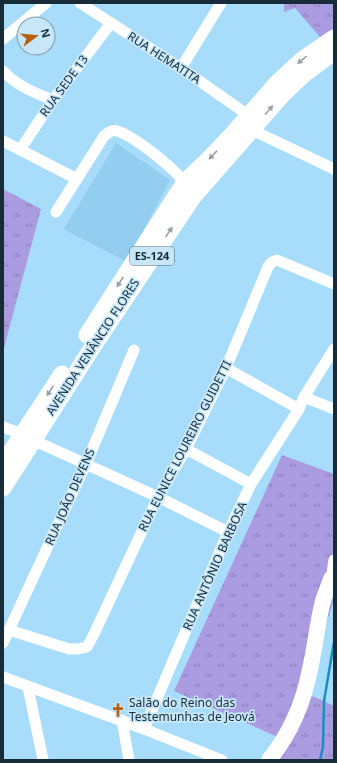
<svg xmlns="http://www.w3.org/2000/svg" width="337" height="763" font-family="'Noto Sans',sans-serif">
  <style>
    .built { fill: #93cef0 }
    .grass { fill: url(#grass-tufts) }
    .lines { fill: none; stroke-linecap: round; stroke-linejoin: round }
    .stream { stroke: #1c8dbf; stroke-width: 2.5 }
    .street { stroke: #fff; stroke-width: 11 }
    .secondary { stroke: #fff; stroke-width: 16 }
    .primary { stroke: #fff; stroke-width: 17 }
    .oneway { fill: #97a0a5 }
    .labels { text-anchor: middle; stroke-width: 3.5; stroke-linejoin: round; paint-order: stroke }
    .shield { fill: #c7e7f9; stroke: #4c6472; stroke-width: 1 }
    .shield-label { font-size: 11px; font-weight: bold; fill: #172c38 }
    .street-label { font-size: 12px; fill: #172c38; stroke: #c7e7f9 }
    .poi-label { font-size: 12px; fill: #172c38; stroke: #c7e7f9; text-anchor: start }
  </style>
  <defs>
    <pattern id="grass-tufts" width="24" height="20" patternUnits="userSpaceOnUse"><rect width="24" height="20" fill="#ab9ce2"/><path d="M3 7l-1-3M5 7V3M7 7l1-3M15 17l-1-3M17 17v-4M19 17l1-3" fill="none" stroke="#8a7fb8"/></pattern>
  </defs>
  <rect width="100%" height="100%" fill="#a7ddfb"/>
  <!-- built -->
  <polygon class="built" points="116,143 170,180 127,262 64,229"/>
  <!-- grass -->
  <g class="grass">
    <polygon points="284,3 334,3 334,31 320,37 295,8 284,12"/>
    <polygon points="3,189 41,209 3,352"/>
    <polygon points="282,455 334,474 334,599 304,695 315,697 334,706 334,760 278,760 289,742 174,691"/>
  </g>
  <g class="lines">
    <!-- stream -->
    <polyline class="stream" points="320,760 323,747 324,701 334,642"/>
    <!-- street -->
    <g class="street">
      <polyline points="80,3 181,68 248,115"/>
      <polyline points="3,39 46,3"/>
      <polyline points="181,68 221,3"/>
      <path d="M3,71C17,86 35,93 53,100"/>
      <polyline points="252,130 334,169"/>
      <polyline points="3,141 77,179"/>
      <polyline points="20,150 53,100 111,23"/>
      <path d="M56,212L104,136C108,133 112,129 117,131C134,136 179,171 187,187"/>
      <polyline points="226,368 299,409"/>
      <polyline points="304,397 334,409"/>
      <polyline points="3,427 22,434"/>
      <polyline points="33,440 158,497 228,532"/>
      <polyline points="186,449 251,484"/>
      <polyline points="331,579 334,560"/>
      <polyline points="9,630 69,649 78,649 87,647 94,634 158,497 186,449 226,368 268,267 272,262 277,260 334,284"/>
      <polyline points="3,643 86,464 134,350"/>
      <polyline points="3,677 144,729 222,760"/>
      <polyline points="28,687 43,760"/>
      <polyline points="122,720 129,760"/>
      <polyline points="144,729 228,532 251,484 299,409 304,397 334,349"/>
    </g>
    <!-- secondary -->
    <path class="secondary" d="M269,760C290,734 304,701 310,669C315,648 317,626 322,605C324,596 328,588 331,579L334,577"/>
    <!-- primary -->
    <g class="primary">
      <polyline points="87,335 185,182 208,160 230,137 277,83 302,60 334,38"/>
      <polyline points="3,464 62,374"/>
      <polyline points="3,488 92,348 193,197 283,94 303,75 334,52"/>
    </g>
  </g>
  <!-- one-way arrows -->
  <defs><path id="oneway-solid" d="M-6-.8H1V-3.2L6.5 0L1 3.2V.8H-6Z"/></defs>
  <g class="oneway">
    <use href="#oneway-solid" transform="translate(302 60) rotate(141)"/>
    <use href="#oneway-solid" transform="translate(269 110) rotate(-49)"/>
    <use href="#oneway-solid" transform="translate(213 155) rotate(133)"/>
    <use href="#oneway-solid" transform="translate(169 232) rotate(-56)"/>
    <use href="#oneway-solid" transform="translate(120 282) rotate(123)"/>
    <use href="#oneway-solid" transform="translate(50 391) rotate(123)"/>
  </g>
  <!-- icons -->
  <defs>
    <symbol id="church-bare" viewBox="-9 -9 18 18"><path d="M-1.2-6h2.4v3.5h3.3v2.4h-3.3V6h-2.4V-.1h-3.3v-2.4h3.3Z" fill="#bb5f0a" stroke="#c7e7f9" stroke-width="2.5" paint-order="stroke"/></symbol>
  </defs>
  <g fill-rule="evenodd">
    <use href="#church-bare" x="108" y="700" width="20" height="20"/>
  </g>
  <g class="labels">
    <!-- shield labels -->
    <rect class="shield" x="130" y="247" width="44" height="18" rx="3"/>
    <g class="shield-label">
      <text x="152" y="260">ES-124</text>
    </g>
    <!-- street labels -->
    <g class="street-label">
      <text transform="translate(164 58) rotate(33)" y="4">RUA HEMATITA</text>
      <text transform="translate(64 86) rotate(-54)" y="4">RUA SEDE 13</text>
      <text transform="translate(93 347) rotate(-57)" y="4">AVENIDA VENÂNCIO FLORES</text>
      <text transform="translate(185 446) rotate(-63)" y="4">RUA EUNICE LOUREIRO GUIDETTI</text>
      <text transform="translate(70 497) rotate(-66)" y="4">RUA JOÃO DEVENS</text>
      <text transform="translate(215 566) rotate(-66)" y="4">RUA ANTÔNIO BARBOSA</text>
    </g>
    <!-- poi labels -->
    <g class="poi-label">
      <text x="129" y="707">Salão do Reino das<tspan x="129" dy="14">Testemunhas de Jeová</tspan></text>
    </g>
  </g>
  <!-- border -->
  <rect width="337" height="763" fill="none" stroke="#172c38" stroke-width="8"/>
  <!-- north arrow -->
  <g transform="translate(36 36) rotate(74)"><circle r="19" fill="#c7e7f9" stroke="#819cac"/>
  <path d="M0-3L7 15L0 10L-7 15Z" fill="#bb5f0a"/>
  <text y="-6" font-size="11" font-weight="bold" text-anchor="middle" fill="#172c38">N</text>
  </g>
</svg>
